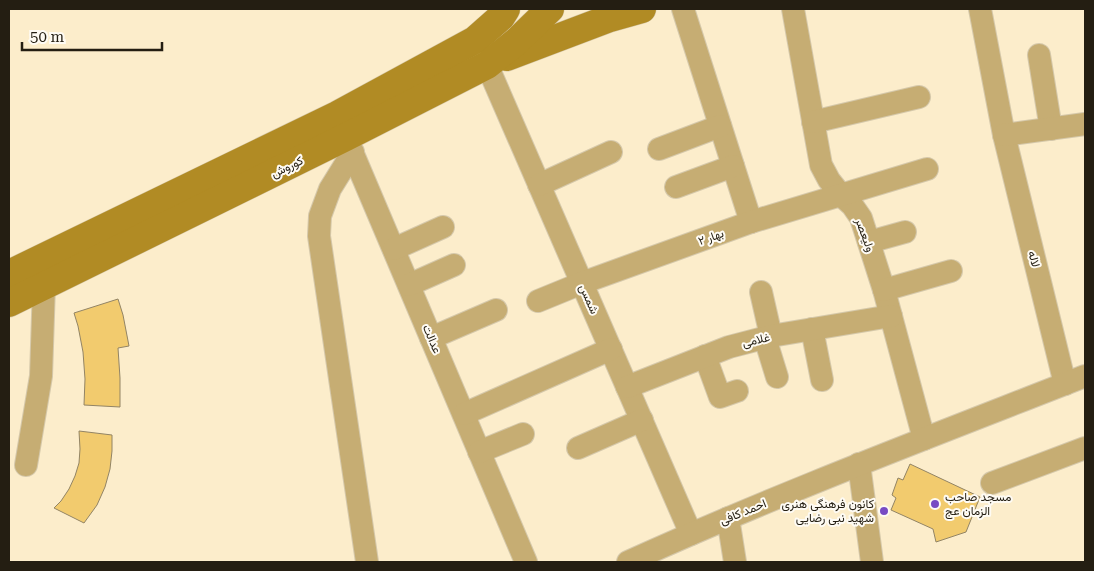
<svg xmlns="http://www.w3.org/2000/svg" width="1094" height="571" font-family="'Roboto Serif',Vazirmatn,serif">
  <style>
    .building { fill: #f2cb6e; stroke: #928465 }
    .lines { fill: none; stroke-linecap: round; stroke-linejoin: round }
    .minor-casing { stroke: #d5c8aa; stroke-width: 24 }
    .secondary-casing { stroke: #d5c8aa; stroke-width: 29 }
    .minor { stroke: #c6ad73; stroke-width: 22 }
    .secondary { stroke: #b18b24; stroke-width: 28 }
    .poi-dot { fill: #784bc3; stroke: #fefbf4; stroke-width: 2 }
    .labels { text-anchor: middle; stroke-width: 4; stroke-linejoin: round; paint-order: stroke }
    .street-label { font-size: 12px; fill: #241e12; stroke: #fefbf4 }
    .poi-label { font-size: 12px; fill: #241e12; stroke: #fefbf4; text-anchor: start }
  </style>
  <rect width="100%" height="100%" fill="#fcedcb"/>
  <!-- building -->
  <g class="building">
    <polygon points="118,299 123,315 129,346 118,348 120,378 120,407 84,405 85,379 83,352 78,326 74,313"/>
    <polygon points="79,431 112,435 112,451 110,469 105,487 97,505 84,523 54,508 61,501 69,489 75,476 79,463 80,449"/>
    <polygon points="910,464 980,497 966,532 936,542 933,529 891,510 896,498 892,495 898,478 903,480"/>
  </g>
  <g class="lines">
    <defs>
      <g id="minor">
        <polyline points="683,9 751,222"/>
        <polyline points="793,9 821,165 829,180 841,195 852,205 861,218 884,290 924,439"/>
        <polyline points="980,9 1004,135 1065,384"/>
        <polyline points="1039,55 1051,129"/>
        <polyline points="487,65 691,534"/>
        <polyline points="339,121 526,562"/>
        <polyline points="813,122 919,97"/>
        <polyline points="1004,135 1085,124"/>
        <polyline points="659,149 720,126"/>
        <polyline points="353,152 330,189 320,216 319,236 367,562"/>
        <polyline points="539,185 611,152"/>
        <polyline points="676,187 733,166"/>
        <polyline points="869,242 905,232"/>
        <polyline points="394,249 443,227"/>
        <polyline points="409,285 454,265"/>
        <polyline points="884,290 951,271"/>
        <polyline points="761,292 771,336"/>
        <polyline points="538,301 582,283 751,222 927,169"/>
        <polyline points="812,329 822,380"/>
        <polyline points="431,338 496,310"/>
        <polyline points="765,338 777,377"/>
        <polyline points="705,356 720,397 737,391"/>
        <polyline points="627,387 729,347 771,336 891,316"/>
        <polyline points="464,414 611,349"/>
        <polyline points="578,448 642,420"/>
        <polyline points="479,452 523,434"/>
        <polyline points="859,464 872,562"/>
        <polyline points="26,465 41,376 44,285"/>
        <polyline points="992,483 1085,448"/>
        <polyline points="728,518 735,562"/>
        <path d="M628,562C778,494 932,436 1085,376"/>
      </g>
      <g id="secondary">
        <polyline points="507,57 610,18 642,9"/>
        <polyline points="9,274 337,115 475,40 501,17 506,9"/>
        <polyline points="9,303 346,137 487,65 517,41 550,9"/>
      </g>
    </defs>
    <!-- minor casing -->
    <use href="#minor" class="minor-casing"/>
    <!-- secondary casing -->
    <use href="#secondary" class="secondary-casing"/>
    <!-- minor -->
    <use href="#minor" class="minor"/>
    <!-- secondary -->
    <use href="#secondary" class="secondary"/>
  </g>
  <!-- markers -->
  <g class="poi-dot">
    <circle cx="935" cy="504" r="5"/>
    <circle cx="884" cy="511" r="5"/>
  </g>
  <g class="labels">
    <!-- street labels -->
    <g class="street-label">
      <text transform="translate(287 167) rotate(-26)" y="4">کوروش</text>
      <text transform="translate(865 235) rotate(70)" y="4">ولیعصر</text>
      <text transform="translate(711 237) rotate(-20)" y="4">بهار ۲</text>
      <text transform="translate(1034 259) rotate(76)" y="4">لاله</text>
      <text transform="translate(589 299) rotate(66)" y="4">شمس</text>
      <text transform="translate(432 339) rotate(67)" y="4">عدالت</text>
      <text transform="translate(756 340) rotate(-13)" y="4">غلامی</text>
      <text transform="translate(743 512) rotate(-22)" y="4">احمد کافی</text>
    </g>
    <!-- poi labels -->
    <g class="poi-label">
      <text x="945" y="501">مسجد صاحب<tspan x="945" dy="14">الزمان عج</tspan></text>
      <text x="874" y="508" text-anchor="end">کانون فرهنگی هنری<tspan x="874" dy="14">شهید نبی رضایی</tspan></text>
    </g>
  </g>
  <!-- border -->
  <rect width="1094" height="571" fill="none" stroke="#241e12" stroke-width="20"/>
  <!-- scale -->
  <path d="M22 42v8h140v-8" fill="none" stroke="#241e12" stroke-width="2.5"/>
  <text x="30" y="42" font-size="15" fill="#241e12" stroke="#fefbf4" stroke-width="4" paint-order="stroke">50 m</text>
</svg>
